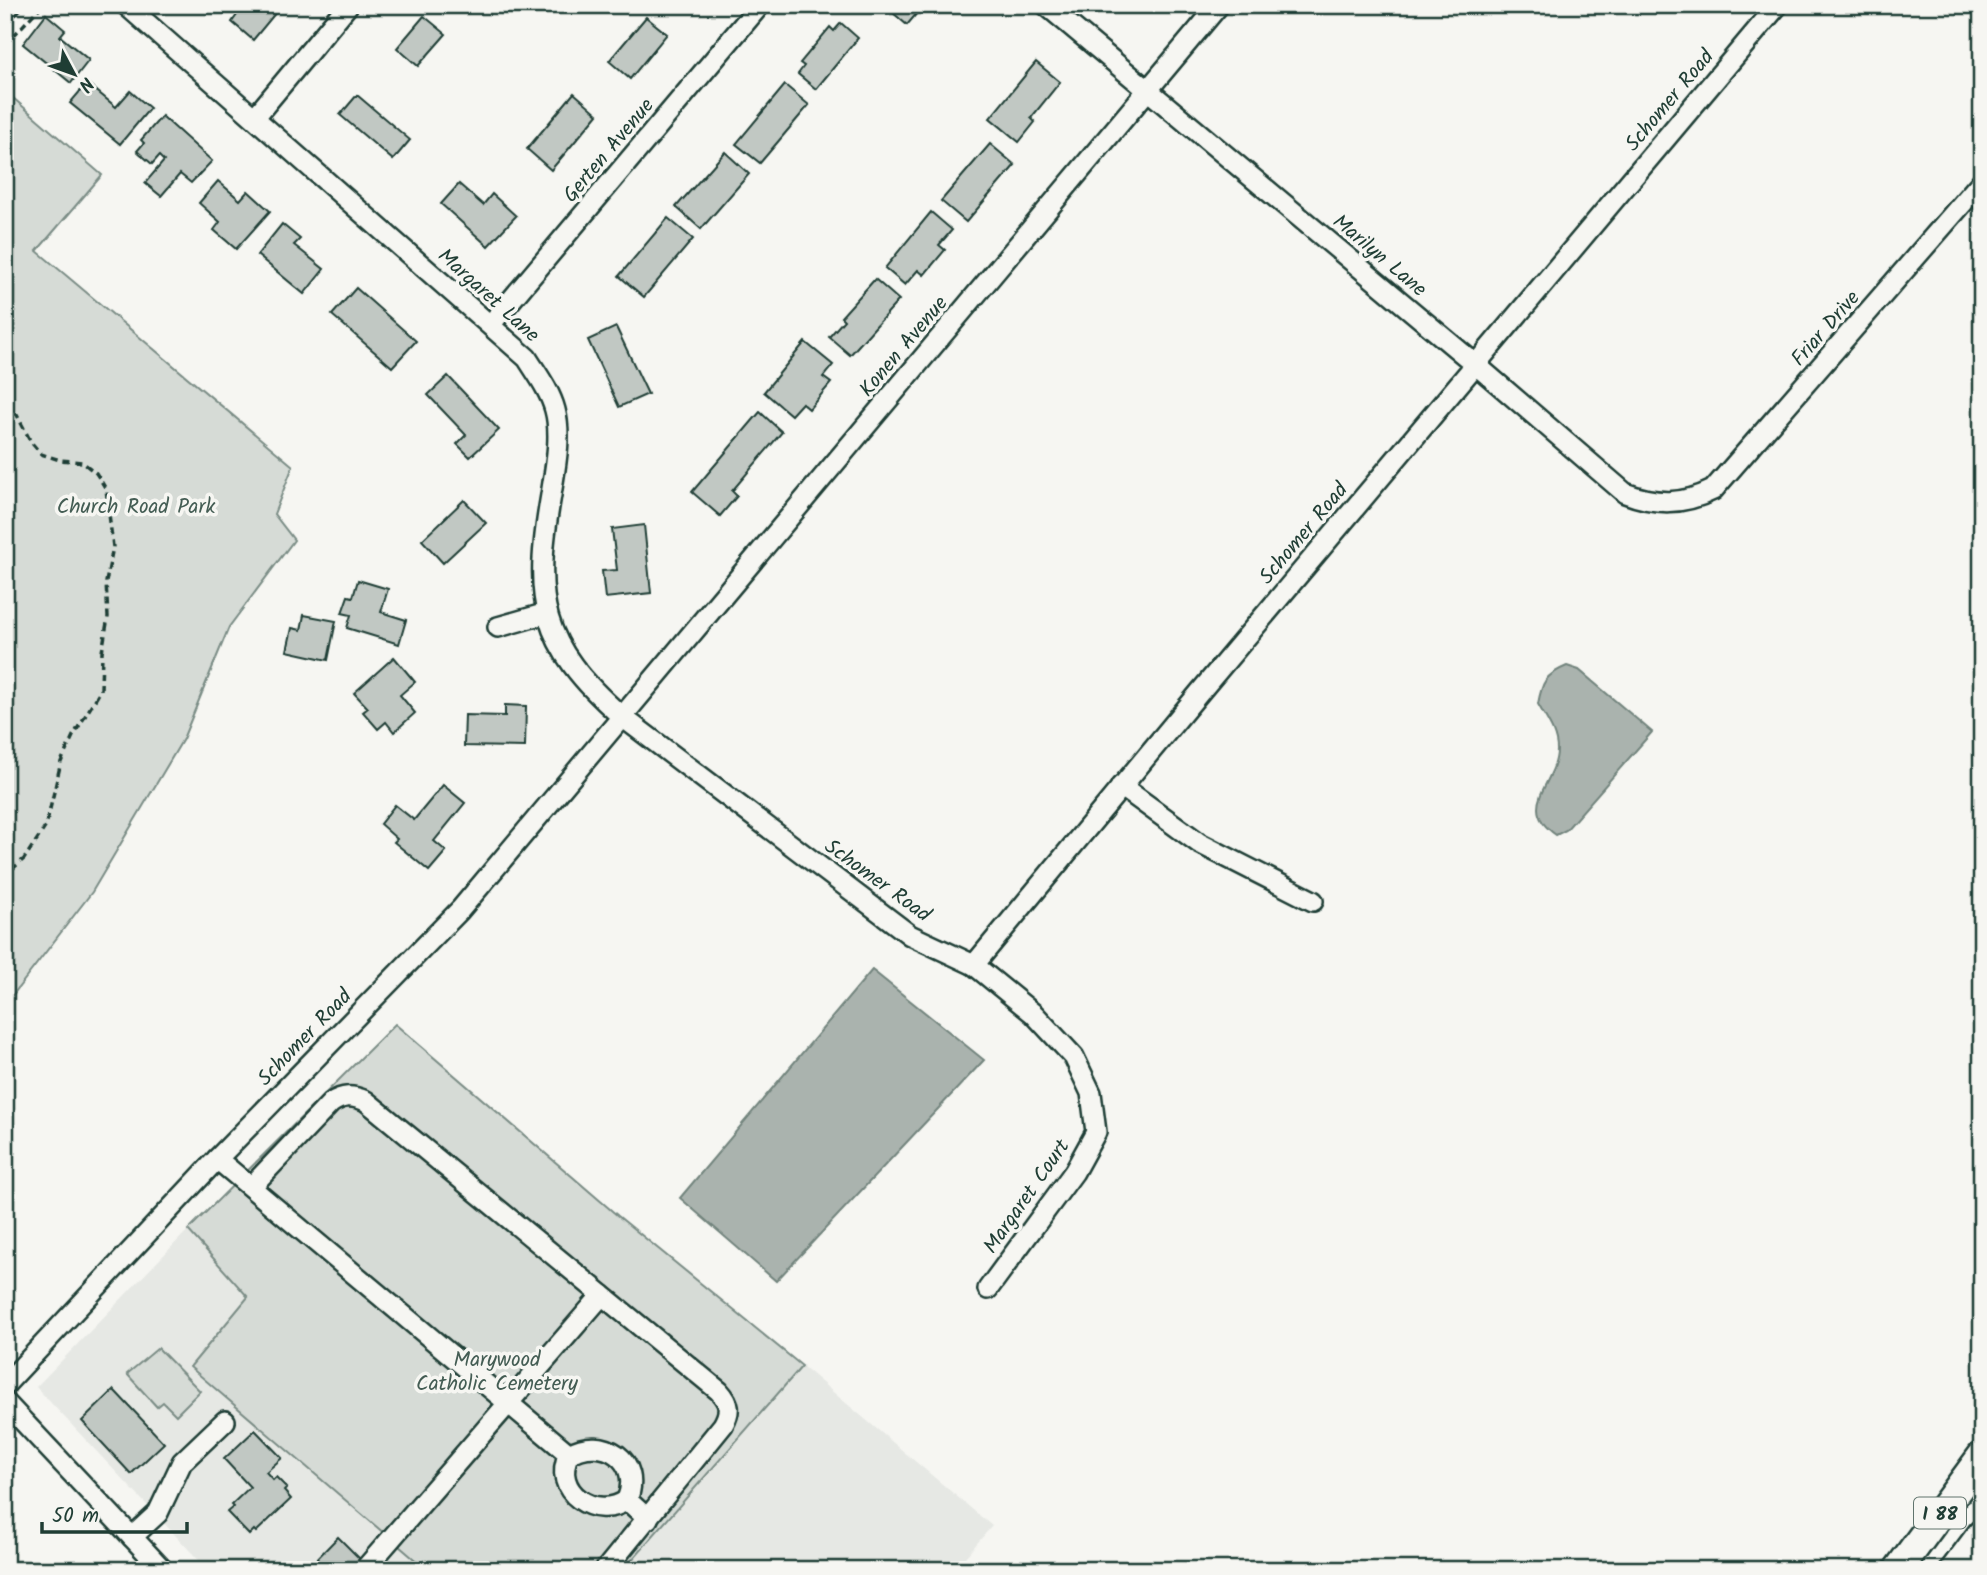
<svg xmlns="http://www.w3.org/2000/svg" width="1987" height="1575" font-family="Kalam,sans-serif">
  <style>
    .built { fill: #e6e8e4 }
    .green { fill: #d6dbd6; stroke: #7a8c85; stroke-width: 2 }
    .water { fill: #aab3ae; stroke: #72847d; stroke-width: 2 }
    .building { fill: #c1c8c3; stroke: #1f3d34; stroke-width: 2 }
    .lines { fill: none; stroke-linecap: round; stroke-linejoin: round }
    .minor-casing { stroke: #1f3d34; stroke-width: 24 }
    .highway-casing { stroke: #1f3d34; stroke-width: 33 }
    .path { stroke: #1f3d34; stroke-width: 3.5; stroke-dasharray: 7 5; stroke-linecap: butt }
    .minor { stroke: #f6f6f2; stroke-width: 19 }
    .highway { stroke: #f6f6f2; stroke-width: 28 }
    .labels { text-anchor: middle; stroke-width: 7; stroke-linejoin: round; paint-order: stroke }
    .shield { fill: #f6f6f2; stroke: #60746d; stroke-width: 2 }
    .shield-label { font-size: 19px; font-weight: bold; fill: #1f3d34 }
    .street-label { font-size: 21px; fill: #1f3d34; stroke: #f6f6f2 }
    .park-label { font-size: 21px; fill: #445d54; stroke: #f6f6f2 }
  </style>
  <rect width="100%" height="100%" fill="#f6f6f2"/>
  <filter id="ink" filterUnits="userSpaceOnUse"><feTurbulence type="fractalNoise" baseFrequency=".0143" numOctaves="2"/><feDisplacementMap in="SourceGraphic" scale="14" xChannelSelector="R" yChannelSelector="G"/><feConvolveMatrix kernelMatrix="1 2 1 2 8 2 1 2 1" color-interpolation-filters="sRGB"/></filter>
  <g filter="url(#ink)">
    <!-- built -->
    <g class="built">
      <polygon points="188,1230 248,1297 191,1367 427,1570 208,1570 36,1387"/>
      <polygon points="802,1366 992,1526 954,1570 623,1570"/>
    </g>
    <!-- green -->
    <g class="green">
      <polygon points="5,91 102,175 37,251 293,466 274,514 294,540 229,627 183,739 92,892 5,1005"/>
      <polygon points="395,1024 618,1216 802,1366 623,1570 427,1570 190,1367 248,1297 188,1230"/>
      <polygon points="158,1348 200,1391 176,1415 163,1402 157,1407 127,1374"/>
    </g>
    <!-- water -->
    <g class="water">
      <path d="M1567,666L1579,670L1652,732L1566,830L1556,835C1515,806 1557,783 1557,750C1557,732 1546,719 1538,704C1542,682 1545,675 1567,666Z"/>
      <polygon points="872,970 984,1060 776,1281 680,1198"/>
    </g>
    <!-- building -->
    <g class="building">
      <polygon points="5,5 25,5 5,27"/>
      <polygon points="226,5 282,5 253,40 232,22 237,15"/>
      <polygon points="884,5 924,5 907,25"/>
      <polygon points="46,14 65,30 60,36 89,60 71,83 23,44"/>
      <polygon points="424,16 446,34 418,66 397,48"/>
      <polygon points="646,17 667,34 630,79 609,61"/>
      <polygon points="841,23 858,38 816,89 798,74 804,66 800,63 830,27 834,31"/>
      <polygon points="1036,62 1060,82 1031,118 1035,122 1019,142 990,118"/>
      <polygon points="87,83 116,107 130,91 150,108 120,144 70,103"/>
      <polygon points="785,85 809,105 760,163 736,144"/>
      <polygon points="574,93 598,114 551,170 527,149"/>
      <polygon points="357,95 410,140 393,160 340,115"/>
      <polygon points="162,116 212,161 191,183 180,174 161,196 145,183 164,161 159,156 152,164 137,151 144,143 141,140"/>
      <polygon points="990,144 1015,165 966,222 941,201"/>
      <polygon points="725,152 749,174 701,229 676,207"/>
      <polygon points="218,181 240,200 248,191 270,211 236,249 214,230 220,222 199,203"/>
      <polygon points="459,184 483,205 492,194 516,216 488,246 441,204"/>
      <polygon points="931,212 952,230 939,245 945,250 924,275 918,270 905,285 885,268"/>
      <polygon points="668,218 693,239 644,297 619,276"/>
      <polygon points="282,224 300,239 294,245 324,269 304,294 257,255"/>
      <polygon points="875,279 899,300 850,355 829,337 844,320 841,317"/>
      <polygon points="356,288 416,341 392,367 332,315"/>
      <polygon points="616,327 648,394 619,407 588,340"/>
      <polygon points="805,342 833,365 823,377 831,383 809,409 802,403 791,415 764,392"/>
      <polygon points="448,376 499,430 470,457 457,444 466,435 428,395"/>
      <polygon points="760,412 782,432 732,491 737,496 720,516 692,492"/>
      <polygon points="464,500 486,523 443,563 422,540"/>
      <polygon points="644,525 651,593 605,598 602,571 617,570 612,529"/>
      <polygon points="358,580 388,589 381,612 406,620 399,644 347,628 351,615 342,613 348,596 353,597"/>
      <polygon points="304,615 336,621 328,660 287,651 292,628 301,630"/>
      <polygon points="394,657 415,682 400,695 415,713 394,732 386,722 378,729 363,712 368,708 354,693"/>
      <polygon points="505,705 526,706 525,747 464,746 465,715 505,716"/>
      <polygon points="443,785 465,803 434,841 446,851 429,871 394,842 397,839 380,824 395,805 414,820"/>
      <polygon points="114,1390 164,1443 131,1474 82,1421"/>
      <polygon points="255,1430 282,1458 266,1472 273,1480 276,1477 287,1488 284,1491 291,1499 256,1532 254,1530 249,1535 227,1512 233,1507 231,1505 250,1487 224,1459"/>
      <polygon points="338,1537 364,1563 358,1570 306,1570"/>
    </g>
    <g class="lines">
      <defs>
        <g id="minor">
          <path d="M126,5L527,358C537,374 550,391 555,410C562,436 555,469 551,495C533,599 539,644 621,716L910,935L974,965L1034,1014L1074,1057L1091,1093L1096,1132L1074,1172L988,1289"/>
          <path d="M1046,5L1475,364L1625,493C1656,505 1683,505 1713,490L1982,181"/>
          <polyline points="255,117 348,5"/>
          <polyline points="491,324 760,5"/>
          <polyline points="498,627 547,613"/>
          <polyline points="1121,786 1199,843 1313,901"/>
          <polyline points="974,965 1200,692 1778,5"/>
          <path d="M217,1159L569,1454C604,1434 643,1461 627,1500L648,1519"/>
          <path d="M251,1187L331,1103C343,1095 352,1095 366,1101L719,1391C730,1403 731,1411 723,1425L605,1570"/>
          <polyline points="5,1385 217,1159 460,910 1219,5"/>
          <polyline points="5,1402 163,1570"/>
          <path d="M569,1454C550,1491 596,1522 627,1500"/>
          <polyline points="132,1537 158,1513 182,1462 225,1421"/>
          <polyline points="364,1570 602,1295"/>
        </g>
        <g id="highway">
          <polyline points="1898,1570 1982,1456"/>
          <polyline points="1955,1570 1982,1534"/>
        </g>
      </defs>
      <!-- minor casing -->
      <use href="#minor" class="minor-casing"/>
      <!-- highway casing -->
      <use href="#highway" class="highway-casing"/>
      <!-- path -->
      <g class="path">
        <polyline points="5,45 42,5"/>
        <polyline points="5,405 17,415 31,442 41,454 60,460 82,462 96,473 106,489 113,547 106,582 108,617 102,652 101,690 73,736 61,762 46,826 24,859 5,875"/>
      </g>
      <!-- minor -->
      <use href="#minor" class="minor"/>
      <!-- highway -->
      <use href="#highway" class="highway"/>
    </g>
  </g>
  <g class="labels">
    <!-- shield labels -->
    <rect class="shield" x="1914" y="1497.5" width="52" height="31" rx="5"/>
    <g class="shield-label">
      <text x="1940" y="1520">I 88</text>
    </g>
    <!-- street labels -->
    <g class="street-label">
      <text transform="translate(1669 100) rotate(-50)" y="7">Schomer Road</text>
      <text transform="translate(608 150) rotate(-50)" y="7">Gerten Avenue</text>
      <text transform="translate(1380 255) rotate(40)" y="7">Marilyn Lane</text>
      <text transform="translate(489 295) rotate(42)" y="7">Margaret Lane</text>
      <text transform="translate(1825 328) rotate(-49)" y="7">Friar Drive</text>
      <text transform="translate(903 346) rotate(-50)" y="7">Konen Avenue</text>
      <text transform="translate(1303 533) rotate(-50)" y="7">Schomer Road</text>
      <text transform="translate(878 880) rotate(36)" y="7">Schomer Road</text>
      <text transform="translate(304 1037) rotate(-46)" y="7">Schomer Road</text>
      <text transform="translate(1026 1196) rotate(-55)" y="7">Margaret Court</text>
    </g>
    <!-- park labels -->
    <g class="park-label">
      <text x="136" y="513">Church Road Park</text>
      <text x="497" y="1366">Marywood<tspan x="497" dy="24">Catholic Cemetery</tspan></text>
    </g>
  </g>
  <!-- margin -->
  <rect width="1987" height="1575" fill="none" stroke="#f6f6f2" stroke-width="28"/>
  <rect x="14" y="14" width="1959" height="1547" fill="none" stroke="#1f3d34" stroke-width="2.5" filter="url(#ink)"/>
  <!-- north arrow -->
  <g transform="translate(74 74) rotate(131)" stroke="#f6f6f2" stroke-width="5" paint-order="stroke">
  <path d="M0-5L12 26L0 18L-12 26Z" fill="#1f3d34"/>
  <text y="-10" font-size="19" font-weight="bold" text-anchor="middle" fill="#1f3d34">N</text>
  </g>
  <!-- scale -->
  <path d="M42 1522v10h145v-10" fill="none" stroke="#1f3d34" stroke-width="3.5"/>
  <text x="52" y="1522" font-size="21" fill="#1f3d34" stroke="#f6f6f2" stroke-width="5" paint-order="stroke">50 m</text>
</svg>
